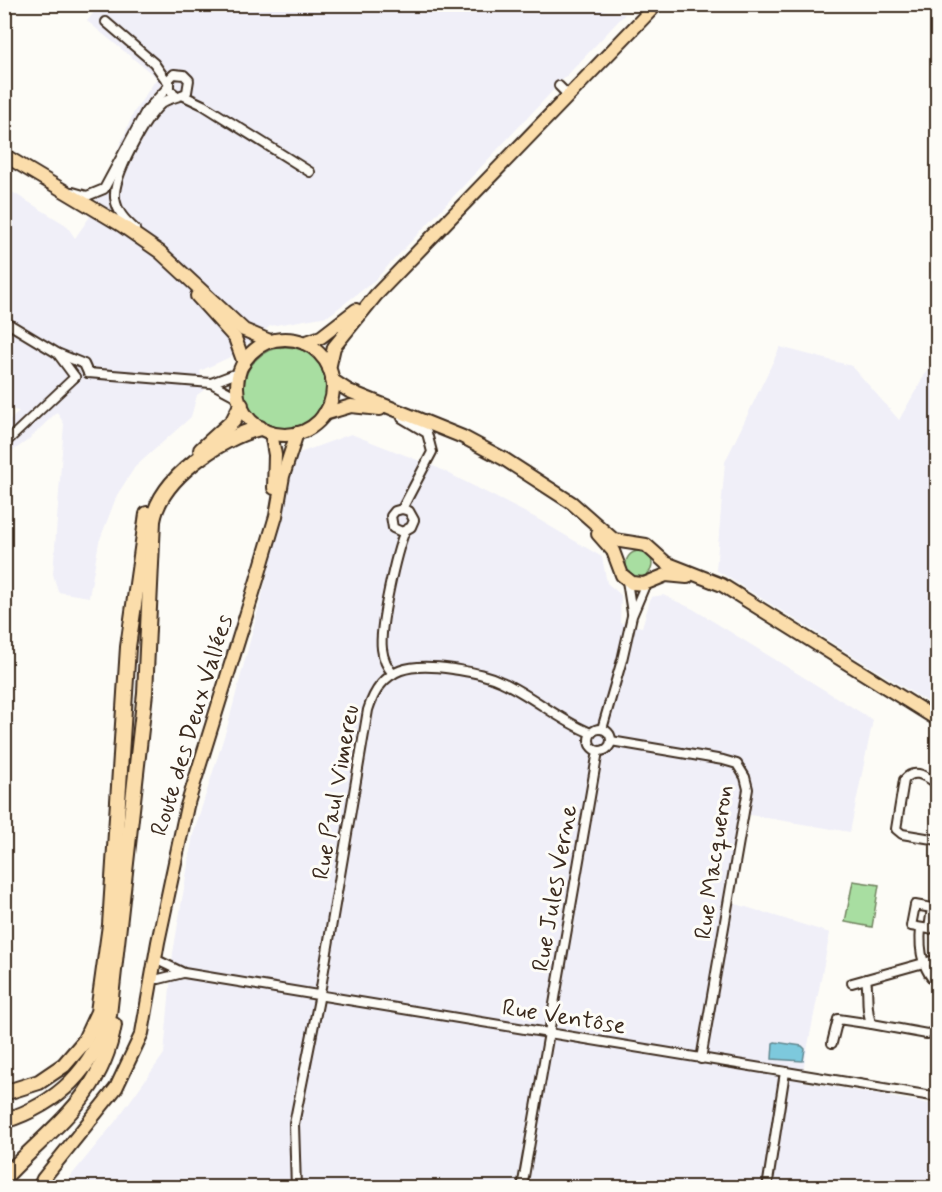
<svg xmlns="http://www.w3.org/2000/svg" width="942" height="1192" font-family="Mynerve,sans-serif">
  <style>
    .built { fill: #f0eff8; fill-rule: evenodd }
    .green { fill: #a8dea1; stroke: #728460; stroke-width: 1.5 }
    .water { fill: #7dc9dd; stroke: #638991; stroke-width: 1.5 }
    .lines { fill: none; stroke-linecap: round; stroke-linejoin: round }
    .minor-casing { stroke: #3b2a1e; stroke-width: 12 }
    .primary-casing { stroke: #3b2a1e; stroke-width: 16 }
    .motorway-casing { stroke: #3b2a1e; stroke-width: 18 }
    .minor { stroke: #fdfcf7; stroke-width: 8 }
    .primary { stroke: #fbddab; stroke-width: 12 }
    .motorway { stroke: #fbddab; stroke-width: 14 }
    .labels { text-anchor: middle; stroke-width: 6; stroke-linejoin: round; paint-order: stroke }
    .street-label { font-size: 24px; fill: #3b2a1e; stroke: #fdfcf7 }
  </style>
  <rect width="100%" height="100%" fill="#fdfcf7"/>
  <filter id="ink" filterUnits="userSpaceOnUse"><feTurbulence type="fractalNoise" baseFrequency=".0167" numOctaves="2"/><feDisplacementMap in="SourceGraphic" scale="12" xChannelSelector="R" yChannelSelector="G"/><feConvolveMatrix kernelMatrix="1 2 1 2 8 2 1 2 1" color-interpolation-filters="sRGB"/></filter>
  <g filter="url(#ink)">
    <!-- built -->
    <g class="built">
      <polygon points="570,4 625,14 373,282 328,316 270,326 230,357 200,371 204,390 197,395 191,417 135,467 117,495 99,542 89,597 58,592 53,574 64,424 57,412 27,441 5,456 5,426 19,411 5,408 4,187 66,225 75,238 89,218 134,112 157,78 87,21 100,5"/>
      <polygon points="780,347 852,366 899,420 937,353 937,708 716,570 725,462"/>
      <path d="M351,434L438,468L536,518L602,557L607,583L621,595L620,623L642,627L651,597L663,595L693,609L873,720L850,832L738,813L723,900L830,933L801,1081L937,1105V1187L61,1188L115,1122L164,1054L173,953L193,835L228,724L275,546L294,455ZM356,746L366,748L351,838H341Z"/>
    </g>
    <!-- green -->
    <g class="green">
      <circle cx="286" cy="389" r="42"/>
      <circle cx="639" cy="564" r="13"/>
      <polygon points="853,881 879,885 872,927 845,922"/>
    </g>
    <!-- water -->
    <polygon class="water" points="775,1042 802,1046 805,1049 803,1061 772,1059 773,1043"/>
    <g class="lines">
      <defs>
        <g id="minor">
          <polyline points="106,22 154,63 168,83"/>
          <polyline points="559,86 569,96"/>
          <polyline points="182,95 203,105 310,172"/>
          <polyline points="73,192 87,196 104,189 146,111 168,87"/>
          <path d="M135,229C125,220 117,212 115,198C113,176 145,118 162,103C170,97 180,98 187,92L189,80L184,75L174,74L169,79V90L176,95"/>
          <polyline points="4,321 57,353 84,364 88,373"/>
          <polyline points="58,354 75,377"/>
          <polyline points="88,373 211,383 239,398"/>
          <polyline points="211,383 240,372"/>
          <polyline points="4,444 75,377"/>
          <polyline points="402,509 409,511 414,520 411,527 402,532 393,528 391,516 395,511 402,509 432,452 427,433 402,418"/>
          <polyline points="627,581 632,613"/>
          <path d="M393,674C387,667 383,658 382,649C379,627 396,552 405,531"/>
          <circle cx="600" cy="740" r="11"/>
          <polyline points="602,729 622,660 632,616 646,583"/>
          <polyline points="611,741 723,760 737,764 745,777 748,789 701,1059"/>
          <path d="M938,784C926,777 915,767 904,780L896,829L902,834L938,840"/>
          <polygon points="915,905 932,908 929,929 911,926"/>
          <path d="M921,928C919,948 922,970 938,985"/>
          <polyline points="161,962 184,973 938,1097"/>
          <polyline points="159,979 183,973"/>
          <path d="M866,979C869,994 865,1011 872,1024L927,1034L938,1031"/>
          <polyline points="852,983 938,959"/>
          <polyline points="832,1043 838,1019 872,1024"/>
          <path d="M296,1188L294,1124L319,999L368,710C382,665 412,663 453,669C470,672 486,674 502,682C533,696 560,721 591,733"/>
          <polyline points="522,1188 598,751"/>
          <polyline points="767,1188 785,1072"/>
        </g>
        <g id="primary">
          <polyline points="4,155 121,225 160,252 244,330 270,341"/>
          <polyline points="197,296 235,338 244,363"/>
          <circle cx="285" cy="387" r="48"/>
          <polyline points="304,343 321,337 356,310"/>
          <polyline points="329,369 334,347 376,295 657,4"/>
          <polyline points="332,380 349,391 463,437 504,459 572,503 614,540 646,545 666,563 722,585 938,720"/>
          <polyline points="324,414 351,406 380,409"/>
          <polyline points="271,433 275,455 274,488"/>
          <polyline points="598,534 613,551 622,575 632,583 644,584 666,575 687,577"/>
          <polyline points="39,1188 43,1179 116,1088 142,1033 158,942 187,806 257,580 276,516 283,476 297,433"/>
        </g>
        <g id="motorway">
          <polyline points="201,450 233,421 241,405"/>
          <polyline points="4,1093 39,1082 64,1065 84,1042 98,1012 110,925 128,647 147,514"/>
          <path d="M4,1121C58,1104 93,1070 109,1015L145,693L153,521C160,478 220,438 260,428"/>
          <path d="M4,1178C51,1127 101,1099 114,1025"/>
        </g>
      </defs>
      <!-- minor casing -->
      <use href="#minor" class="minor-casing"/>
      <!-- primary casing -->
      <use href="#primary" class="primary-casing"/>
      <!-- motorway casing -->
      <use href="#motorway" class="motorway-casing"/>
      <!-- minor -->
      <use href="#minor" class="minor"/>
      <!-- primary -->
      <use href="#primary" class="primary"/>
      <!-- motorway -->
      <use href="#motorway" class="motorway"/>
    </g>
  </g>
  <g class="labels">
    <!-- street labels -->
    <g class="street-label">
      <text transform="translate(191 725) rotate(-73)" y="8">Route des Deux Vallées</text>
      <text transform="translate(335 792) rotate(-80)" y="8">Rue Paul Vimereu</text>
      <text transform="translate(713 862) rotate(-82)" y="8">Rue Macqueron</text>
      <text transform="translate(554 888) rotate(-80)" y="8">Rue Jules Verne</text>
      <text transform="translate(564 1016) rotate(9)" y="8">Rue Ventôse</text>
    </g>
  </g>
  <!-- margin -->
  <rect width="942" height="1192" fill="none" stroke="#fdfcf7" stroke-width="24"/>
  <rect x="12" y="12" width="918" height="1168" fill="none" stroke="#3b2a1e" stroke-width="2" filter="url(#ink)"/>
</svg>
